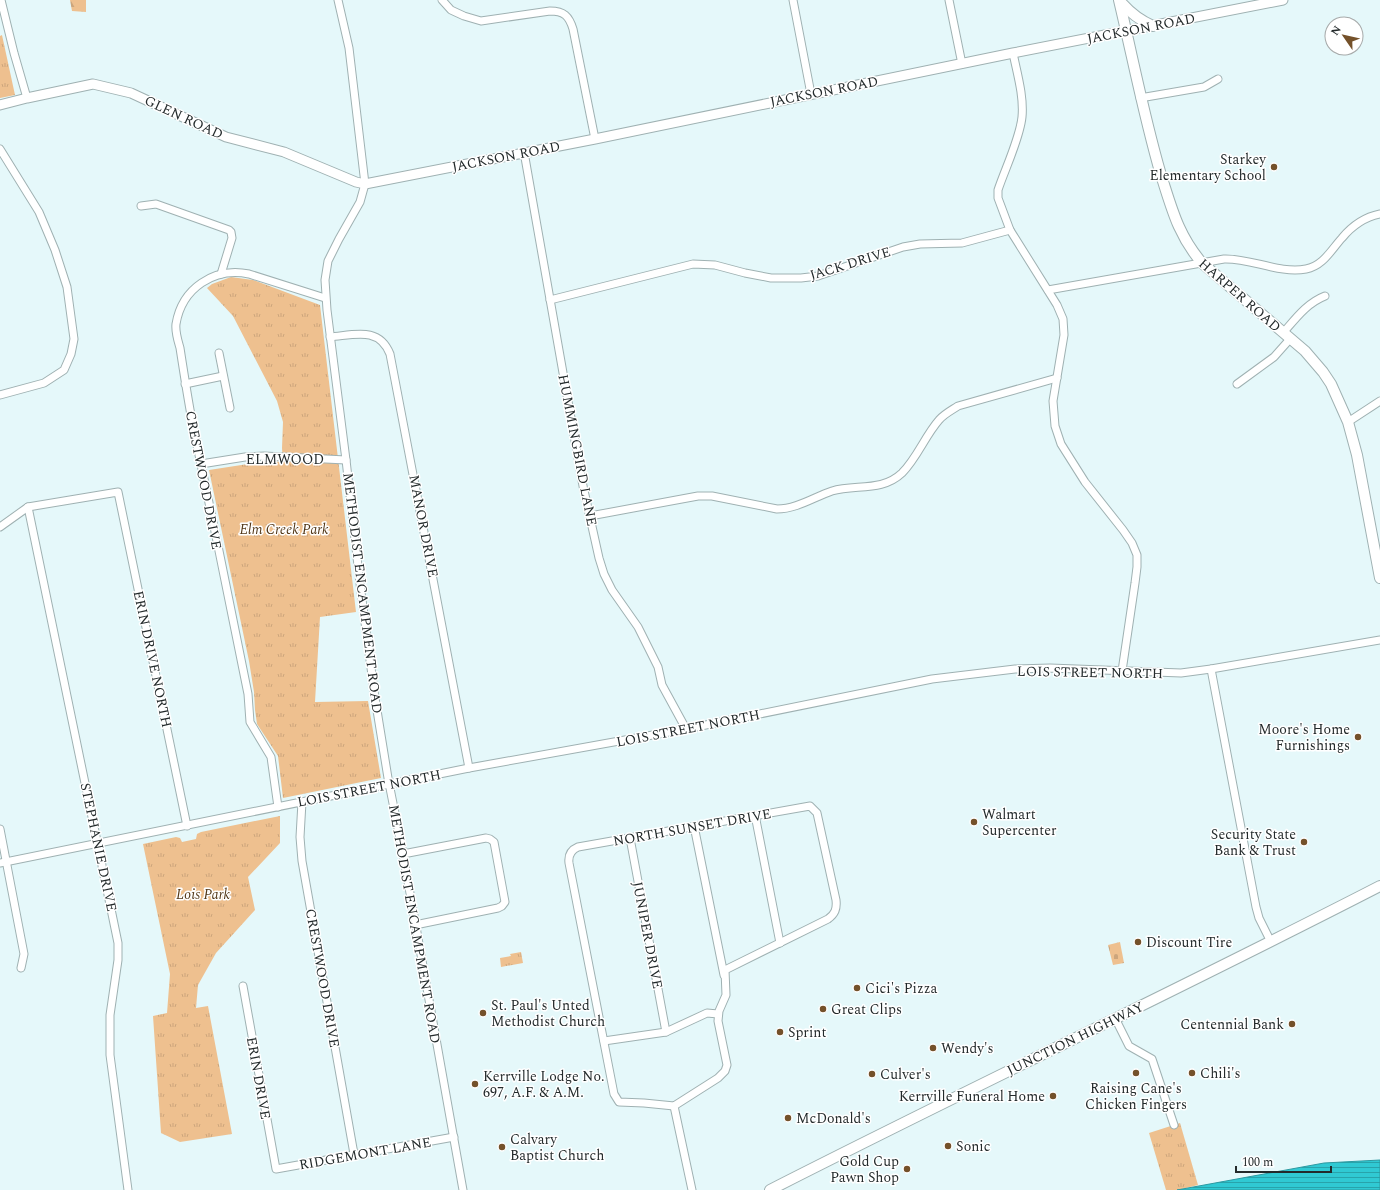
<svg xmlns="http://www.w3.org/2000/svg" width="1380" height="1190" font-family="Spectral,serif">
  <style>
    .forest { fill: url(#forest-firs) }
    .cemetery { fill: url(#cemetery-stones) }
    .park { fill: url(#park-tufts) }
    .water { fill: url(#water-rules); stroke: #2c99a1 }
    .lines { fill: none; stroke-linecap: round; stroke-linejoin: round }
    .minor-casing { stroke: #9fb1b2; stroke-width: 9 }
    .tertiary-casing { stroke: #9fb1b2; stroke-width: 11 }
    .secondary-casing { stroke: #9fb1b2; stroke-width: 12 }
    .minor { stroke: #fff; stroke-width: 7 }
    .tertiary { stroke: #fff; stroke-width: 9 }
    .secondary { stroke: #fff; stroke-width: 10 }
    .poi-dot { fill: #74512a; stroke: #fff; stroke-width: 1.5 }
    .labels { text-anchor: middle; stroke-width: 3; stroke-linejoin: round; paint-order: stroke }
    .street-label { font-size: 14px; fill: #232a2b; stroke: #fff }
    .poi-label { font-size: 14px; fill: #232a2b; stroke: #fff; text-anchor: start }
    .park-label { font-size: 14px; font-style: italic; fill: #523717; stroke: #fff }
  </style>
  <defs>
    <pattern id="forest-firs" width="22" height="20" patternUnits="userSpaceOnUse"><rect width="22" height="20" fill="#eec08f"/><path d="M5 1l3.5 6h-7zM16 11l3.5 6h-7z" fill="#cca57c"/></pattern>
    <pattern id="cemetery-stones" width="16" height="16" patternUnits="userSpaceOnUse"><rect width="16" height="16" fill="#eec08f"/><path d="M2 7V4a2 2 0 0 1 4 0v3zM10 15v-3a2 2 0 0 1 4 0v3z" fill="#cca57c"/></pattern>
    <pattern id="park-tufts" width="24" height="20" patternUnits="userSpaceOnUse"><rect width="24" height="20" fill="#eec08f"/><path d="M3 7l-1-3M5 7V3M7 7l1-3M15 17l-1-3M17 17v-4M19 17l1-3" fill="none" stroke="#cca57c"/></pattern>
    <pattern id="water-rules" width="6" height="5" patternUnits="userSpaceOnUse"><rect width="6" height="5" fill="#30c9d3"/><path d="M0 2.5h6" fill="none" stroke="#28a3ab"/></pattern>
  </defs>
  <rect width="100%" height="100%" fill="#e5f8fa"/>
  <!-- forest -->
  <polygon class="forest" points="70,0 86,0 86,12 72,11"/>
  <!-- cemetery -->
  <polygon class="cemetery" points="1120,942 1124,963 1113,965 1108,945"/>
  <!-- park -->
  <g class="park">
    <polygon points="2,35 15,95 0,98 0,36"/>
    <polygon points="231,277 253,280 320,305 356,612 320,617 315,702 368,701 381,778 283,798 278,756 257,724 255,710 254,692 249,661 209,470 268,461 283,462 282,448 283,422 277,401 233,316 207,288 212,284"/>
    <polygon points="280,816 280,843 248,877 255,910 216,953 198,985 196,1008 208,1006 232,1134 180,1142 161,1133 153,1016 167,1013 170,974 143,844 176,837 180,838 182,842 196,839 197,834 201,832"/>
    <polygon points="521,952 523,963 501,967 500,958 511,956 510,954"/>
    <polygon points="1180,1123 1198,1185 1178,1190 1166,1190 1149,1133"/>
  </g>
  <!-- water -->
  <polygon class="water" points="1380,1160 1380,1190 1177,1190 1324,1163"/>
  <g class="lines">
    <defs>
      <g id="minor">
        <polyline points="1,0 14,53 27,98"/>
        <polyline points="338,0 349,48 365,184 360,202 339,239 328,261 325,280 327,310 346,460 361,592 375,698 388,778 403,854 463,1190"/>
        <path d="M442,0L451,10L464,16L481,21L550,11C564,11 569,16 573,29L595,139"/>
        <polyline points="793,0 811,94"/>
        <polyline points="949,0 962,64"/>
        <path d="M1013,53C1017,73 1024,96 1022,117C1020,138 1005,169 998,190V198L1010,230L1057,305L1063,319L1064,335L1053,401L1055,426L1061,444L1085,482L1123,530L1132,543L1137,555V567L1135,583L1122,671"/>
        <polyline points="1140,98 1204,87 1218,79"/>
        <polyline points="0,149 39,212 55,250 67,287 74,339 71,354 64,370 44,383 0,395"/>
        <polyline points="524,152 583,486 599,558 604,574 612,590 638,627 658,667 662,685 686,729"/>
        <polyline points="141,206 156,204 229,230 231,232 232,238 221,274"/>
        <path d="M1048,290L1224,259C1251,258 1279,274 1306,269C1323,266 1331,250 1342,238C1352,226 1365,217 1380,214"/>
        <polyline points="550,300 693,264 715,265 745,273 771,278 801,278 818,276 903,247 920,244 962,243 1010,230"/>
        <path d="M1283,333C1296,318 1307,303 1325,296"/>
        <path d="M330,337C354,335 379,326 390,354L469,768"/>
        <polyline points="219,353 230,408"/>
        <polyline points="185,384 223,376"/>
        <polyline points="1237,384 1274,357 1290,339"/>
        <polyline points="1348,422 1380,401"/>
        <polyline points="201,464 245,457 264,456 346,460"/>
        <polyline points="28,507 118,943 118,960 110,1015 110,1055 128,1190"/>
        <path d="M590,516L698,496H712L777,509C797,509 814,497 832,491C856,484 882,492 902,473C917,458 925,436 939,420C944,414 952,410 958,406L1057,378"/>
        <polyline points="0,527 28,507 118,492 187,826"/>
        <polyline points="1211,669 1256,907 1259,918 1271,942"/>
        <polyline points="302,802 300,837 302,861 354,1154"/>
        <path d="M810,806L817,813L836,900C837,909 835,914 828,919L725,970L726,995L719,1011L718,1021L727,1065L725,1071L718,1078L674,1106L644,1103L619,1102L614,1094L569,863C568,855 571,850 578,847Z"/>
        <path d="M278,807L271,757L250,722L248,694C230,605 212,515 193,426C188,400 184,374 180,348C178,341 175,332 176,324C182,288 214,267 249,274L325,298"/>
        <polyline points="755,815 780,943"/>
        <polyline points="694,826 724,975"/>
        <polyline points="0,829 24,954 21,968"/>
        <polyline points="630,838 666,1032"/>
        <polyline points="403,854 486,838 490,839 494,842 505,902 502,906 498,908 415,925"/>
        <polyline points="0,863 469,768 686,729 932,679 1015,669 1050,668 1181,673 1211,669 1380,640"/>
        <polyline points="243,986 276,1169 454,1137"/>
        <polyline points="1115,1018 1129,1046 1152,1059 1174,1125"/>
        <polyline points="604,1041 666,1032 707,1013 718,1014"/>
        <polyline points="674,1106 692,1190"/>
      </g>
      <polyline id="tertiary" points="0,105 27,98 93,84 131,93 226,137 284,152 356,182 365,184 595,139 1013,53 1283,0"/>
      <g id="secondary">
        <path d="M1119,0C1133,59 1144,117 1161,175C1172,209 1178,235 1202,263L1305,351L1323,372L1331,384L1348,422L1357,455L1380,578"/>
        <path d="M1120,1C1130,13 1139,20 1153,26"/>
        <path d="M770,1190C972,1087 1178,990 1380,886"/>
      </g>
    </defs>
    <!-- minor casing -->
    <use href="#minor" class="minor-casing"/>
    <!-- tertiary casing -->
    <use href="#tertiary" class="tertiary-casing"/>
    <!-- secondary casing -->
    <use href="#secondary" class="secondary-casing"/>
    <!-- minor -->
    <use href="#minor" class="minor"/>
    <!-- tertiary -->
    <use href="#tertiary" class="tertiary"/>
    <!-- secondary -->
    <use href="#secondary" class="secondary"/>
  </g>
  <!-- markers -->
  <g class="poi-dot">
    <circle cx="1274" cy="167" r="4"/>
    <circle cx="1358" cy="737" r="4"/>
    <circle cx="974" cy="822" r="4"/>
    <circle cx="1304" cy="842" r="4"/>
    <circle cx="1138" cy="942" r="4"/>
    <circle cx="857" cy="988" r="4"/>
    <circle cx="823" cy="1009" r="4"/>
    <circle cx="483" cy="1013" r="4"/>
    <circle cx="1292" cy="1024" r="4"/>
    <circle cx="780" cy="1032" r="4"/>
    <circle cx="933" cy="1048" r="4"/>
    <circle cx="1136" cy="1073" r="4"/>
    <circle cx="1192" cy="1073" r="4"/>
    <circle cx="872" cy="1074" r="4"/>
    <circle cx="475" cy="1084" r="4"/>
    <circle cx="1053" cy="1096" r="4"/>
    <circle cx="788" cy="1118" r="4"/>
    <circle cx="948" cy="1146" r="4"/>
    <circle cx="502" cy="1147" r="4"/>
    <circle cx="907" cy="1169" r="4"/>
  </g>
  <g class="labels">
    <!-- street labels -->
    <g class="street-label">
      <text transform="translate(1141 28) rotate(-11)" y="5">JACKSON ROAD</text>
      <text transform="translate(824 91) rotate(-11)" y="5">JACKSON ROAD</text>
      <text transform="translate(184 117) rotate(25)" y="5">GLEN ROAD</text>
      <text transform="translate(506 156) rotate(-11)" y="5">JACKSON ROAD</text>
      <text transform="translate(850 263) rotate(-17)" y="5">JACK DRIVE</text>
      <text transform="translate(1240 295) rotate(41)" y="5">HARPER ROAD</text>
      <text transform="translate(578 450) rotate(79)" y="5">HUMMINGBIRD LANE</text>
      <text x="285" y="464">ELMWOOD</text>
      <text transform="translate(204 480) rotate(79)" y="5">CRESTWOOD DRIVE</text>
      <text transform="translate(424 526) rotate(79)" y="5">MANOR DRIVE</text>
      <text transform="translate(363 593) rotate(83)" y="5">METHODIST ENCAMPMENT ROAD</text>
      <text transform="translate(153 659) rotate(78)" y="5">ERIN DRIVE NORTH</text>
      <text transform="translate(1090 672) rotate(1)" y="5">LOIS STREET NORTH</text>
      <text transform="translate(688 728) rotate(-11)" y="5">LOIS STREET NORTH</text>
      <text transform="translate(369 788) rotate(-11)" y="5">LOIS STREET NORTH</text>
      <text transform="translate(692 827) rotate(-10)" y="5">NORTH SUNSET DRIVE</text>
      <text transform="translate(99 847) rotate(78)" y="5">STEPHANIE DRIVE</text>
      <text transform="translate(415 924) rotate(80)" y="5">METHODIST ENCAMPMENT ROAD</text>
      <text transform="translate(648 935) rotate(79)" y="5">JUNIPER DRIVE</text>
      <text transform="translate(323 978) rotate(80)" y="5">CRESTWOOD DRIVE</text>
      <text transform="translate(1075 1038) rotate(-26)" y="5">JUNCTION HIGHWAY</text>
      <text transform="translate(259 1078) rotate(80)" y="5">ERIN DRIVE</text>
      <text transform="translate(365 1153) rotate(-10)" y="5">RIDGEMONT LANE</text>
    </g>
    <!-- poi labels -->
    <g class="poi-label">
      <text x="1266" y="164" text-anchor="end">Starkey<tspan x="1266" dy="16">Elementary School</tspan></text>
      <text x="1350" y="734" text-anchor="end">Moore's Home<tspan x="1350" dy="16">Furnishings</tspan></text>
      <text x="982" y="819">Walmart<tspan x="982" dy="16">Supercenter</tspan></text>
      <text x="1296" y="839" text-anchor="end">Security State<tspan x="1296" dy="16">Bank &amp; Trust</tspan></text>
      <text x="1146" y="947">Discount Tire</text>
      <text x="865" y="993">Cici's Pizza</text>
      <text x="491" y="1010">St. Paul's Unted<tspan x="491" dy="16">Methodist Church</tspan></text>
      <text x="831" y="1014">Great Clips</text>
      <text x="1284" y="1029" text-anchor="end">Centennial Bank</text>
      <text x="788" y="1037">Sprint</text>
      <text x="941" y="1053">Wendy's</text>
      <text x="1200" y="1078">Chili's</text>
      <text x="880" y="1079">Culver's</text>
      <text x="483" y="1081">Kerrville Lodge No.<tspan x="483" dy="16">697, A.F. &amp; A.M.</tspan></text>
      <text x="1136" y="1093" text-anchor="middle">Raising Cane's<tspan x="1136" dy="16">Chicken Fingers</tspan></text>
      <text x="1045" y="1101" text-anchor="end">Kerrville Funeral Home</text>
      <text x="796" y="1123">McDonald's</text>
      <text x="510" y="1144">Calvary<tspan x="510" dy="16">Baptist Church</tspan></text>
      <text x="956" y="1151">Sonic</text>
      <text x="899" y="1166" text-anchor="end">Gold Cup<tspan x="899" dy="16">Pawn Shop</tspan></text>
    </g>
    <!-- park labels -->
    <g class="park-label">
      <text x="284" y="534">Elm Creek Park</text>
      <text x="203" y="899">Lois Park</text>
    </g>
  </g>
  <!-- north arrow -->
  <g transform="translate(1344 36) rotate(304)"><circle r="19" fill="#ffffff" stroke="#a7aaaa"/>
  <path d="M0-3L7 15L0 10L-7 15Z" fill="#74512a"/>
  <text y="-6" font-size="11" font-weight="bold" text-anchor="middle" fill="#232a2b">N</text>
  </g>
  <!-- scale -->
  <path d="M1236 1166v6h95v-6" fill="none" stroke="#232a2b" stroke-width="2"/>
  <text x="1242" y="1166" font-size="12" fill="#232a2b" stroke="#ffffff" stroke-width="3" paint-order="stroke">100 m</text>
</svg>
